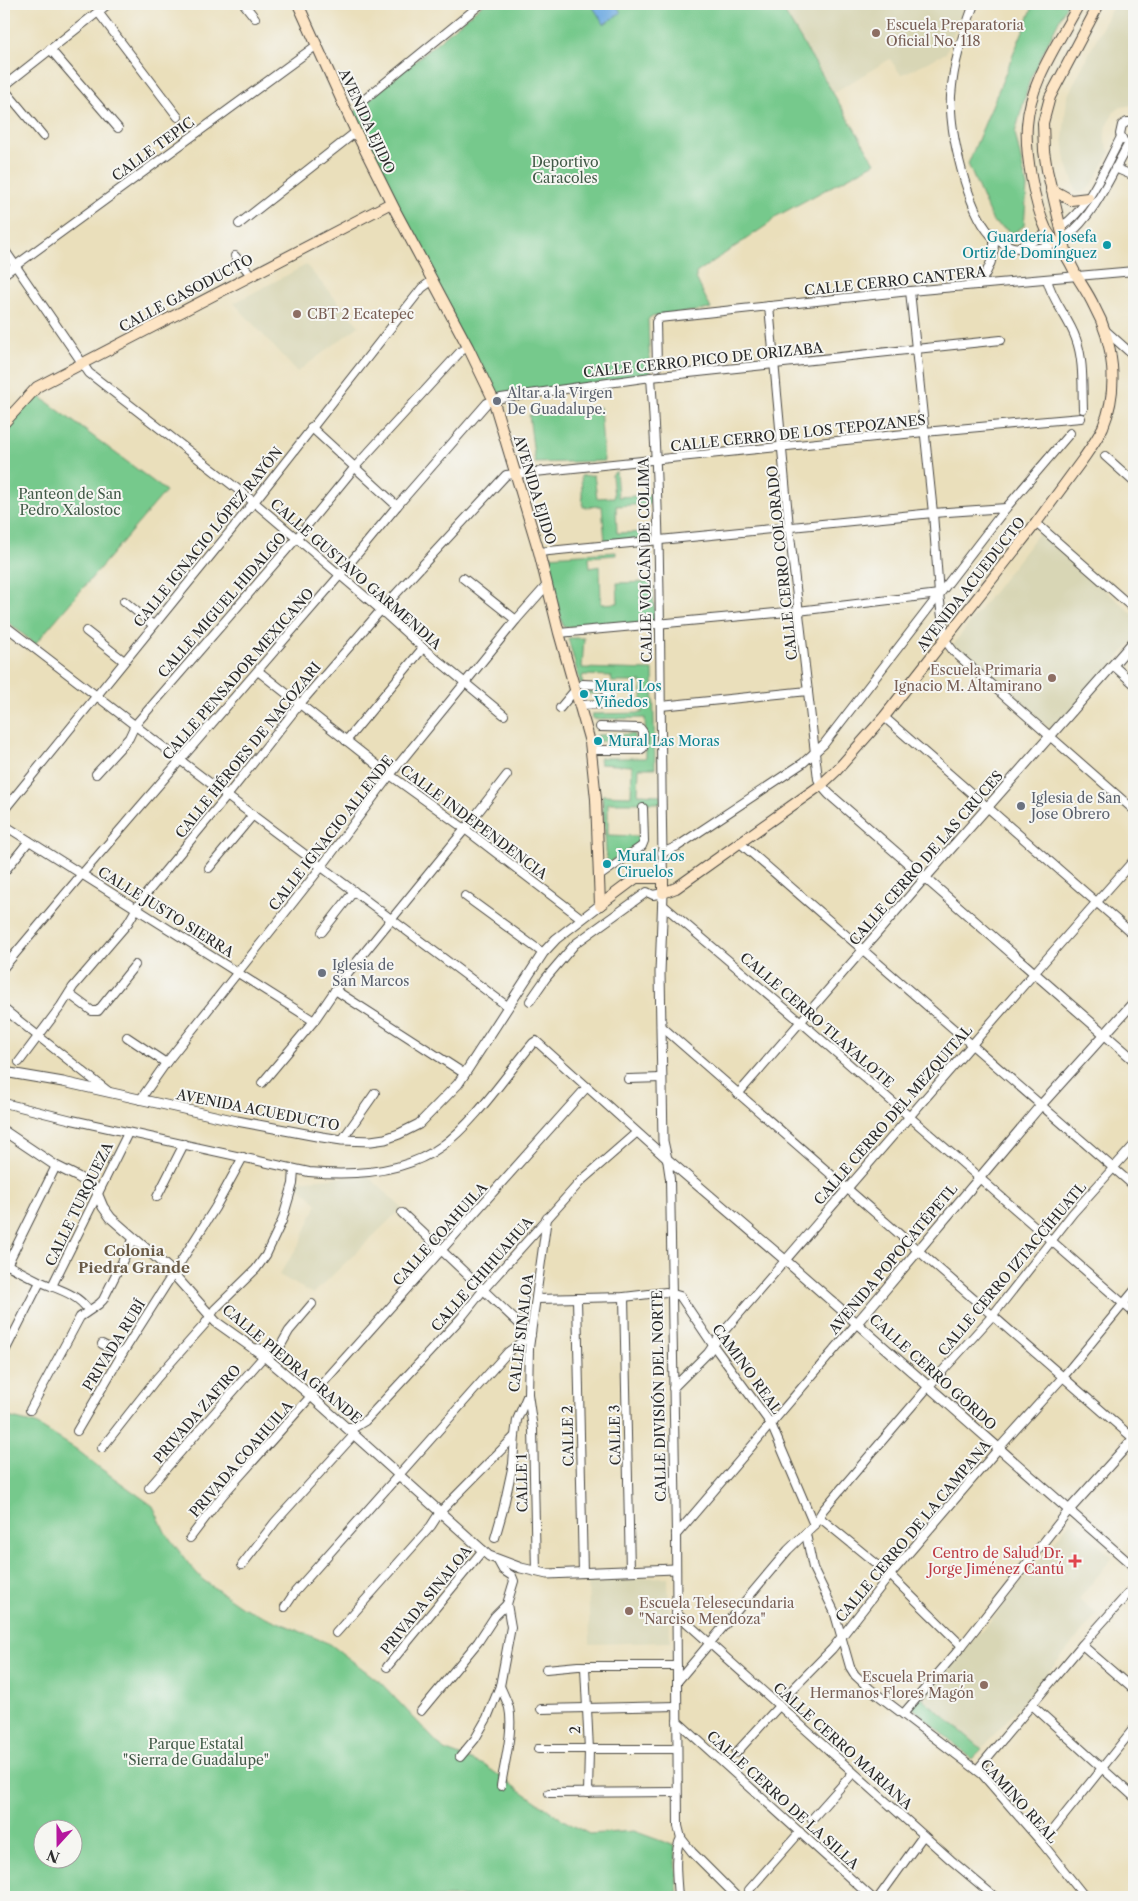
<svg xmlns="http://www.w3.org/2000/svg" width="1138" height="1901" font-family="'Libre Caslon Text',serif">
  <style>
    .built { fill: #d8d6b5 }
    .green { fill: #76c98c; stroke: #507a5c; fill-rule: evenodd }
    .water { fill: #71ace2; stroke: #4e6c86 }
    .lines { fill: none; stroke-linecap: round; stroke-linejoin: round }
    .minor-casing { stroke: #484641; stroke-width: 10 }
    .tertiary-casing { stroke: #484641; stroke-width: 11 }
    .secondary-casing { stroke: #484641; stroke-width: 12 }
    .minor { stroke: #fff; stroke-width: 8 }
    .tertiary { stroke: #fff; stroke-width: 9 }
    .secondary { stroke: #fde5c5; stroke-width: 10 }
    .education-dot { fill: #8d6e63; stroke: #f6f6f2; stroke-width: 2 }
    .culture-dot { fill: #0f9aa8; stroke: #f6f6f2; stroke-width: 2 }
    .worship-dot { fill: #6b7280; stroke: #f6f6f2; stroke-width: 2 }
    .health-dot { fill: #e0444e; stroke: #f6f6f2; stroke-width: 2 }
    .labels { text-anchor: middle; stroke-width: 4; stroke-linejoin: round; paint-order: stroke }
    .education-label { font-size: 14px; fill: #785e54; stroke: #f6f6f2; text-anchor: start }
    .street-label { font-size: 14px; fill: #2b2b2b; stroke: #f6f6f2 }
    .park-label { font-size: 14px; fill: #425a48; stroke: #f6f6f2 }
    .culture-label { font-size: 14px; fill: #0d838f; stroke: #f6f6f2; text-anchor: start }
    .worship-label { font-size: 14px; fill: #5b616d; stroke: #f6f6f2; text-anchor: start }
    .health-label { font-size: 14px; fill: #be3a42; stroke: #f6f6f2; text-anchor: end }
    .neighbourhood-label { font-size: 15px; font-weight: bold; fill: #6a5b47; stroke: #f6f6f2 }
  </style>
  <rect width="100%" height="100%" fill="#f6f6f2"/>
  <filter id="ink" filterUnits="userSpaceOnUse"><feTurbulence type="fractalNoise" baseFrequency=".02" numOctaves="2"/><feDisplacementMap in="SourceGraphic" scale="10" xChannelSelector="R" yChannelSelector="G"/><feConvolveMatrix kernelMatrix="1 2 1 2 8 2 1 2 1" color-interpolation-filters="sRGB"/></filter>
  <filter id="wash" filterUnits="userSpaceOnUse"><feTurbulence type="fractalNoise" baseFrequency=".0096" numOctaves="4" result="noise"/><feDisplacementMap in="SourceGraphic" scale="20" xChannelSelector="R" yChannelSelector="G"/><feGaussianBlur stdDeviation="1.12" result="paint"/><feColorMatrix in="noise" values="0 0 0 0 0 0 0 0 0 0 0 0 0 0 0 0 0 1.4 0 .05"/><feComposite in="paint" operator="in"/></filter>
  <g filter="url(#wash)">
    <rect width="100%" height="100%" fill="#eadfbb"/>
    <!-- built -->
    <g class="built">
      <polygon points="801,4 965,4 946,53 901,75 890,59 833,93 785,12"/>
      <polygon points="1114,4 1134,4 1134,105 1121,107 1113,113 1105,131 1105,142 1110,153 1091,186 1084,191 1077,193 1066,161 1063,138 1067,97"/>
      <polygon points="306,265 359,326 297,372 234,303"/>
      <polygon points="1039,533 1134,615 1134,640 1053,733 952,646"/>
      <polygon points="367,1175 402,1208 313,1294 279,1275 300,1243 317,1204 294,1181"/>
      <polygon points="1070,1522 1113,1557 1079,1599 1097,1614 1047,1674 982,1749 921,1697 987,1625"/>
      <polygon points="668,1577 670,1642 590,1644 588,1579"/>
    </g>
    <!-- green -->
    <g class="green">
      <polygon points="483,4 801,4 785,13 875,163 775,217 770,223 696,273 696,278 711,309 650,317 648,320 650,375 490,397 352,114"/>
      <polygon points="1034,4 1067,4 1030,79 1015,133 1027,187 1024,226 1013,233 993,222 968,164"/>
      <polygon points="38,395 166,491 35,644 4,619 4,431 33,398"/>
      <polygon points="600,407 604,461 535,463 529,415"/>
      <polygon points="616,471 618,497 650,495 650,504 616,506 617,533 650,532 651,539 605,542 602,506 583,507 581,476 594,475 597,498 614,497 612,475"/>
      <polygon points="616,552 616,555 589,557 590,568 600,566 601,604 618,603 617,583 652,582 656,624 563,627 547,556"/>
      <polygon points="568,638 584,638 582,668 653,670 655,768 639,768 638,794 661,795 661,803 608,803 608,835 638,836 638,843 607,864 602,795 631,796 632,766 600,764 599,758 646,758 645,718 593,719 592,714 642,713 642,682 612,682 611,676 583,675 582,679 584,691 601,692 602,694 584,694 584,697"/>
      <polygon points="634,734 634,742 598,741 597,735"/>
      <path d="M4,1416L36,1424L76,1449L100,1468L153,1506L165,1532L188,1563L203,1580L242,1607L330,1644L380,1682L444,1750L484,1765L563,1820L589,1834L634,1831L675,1846L679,1897H4ZM42,1828H72V1858H42Z"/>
      <polygon points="921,1697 982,1749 972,1759 912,1707"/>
    </g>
    <!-- water -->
    <polygon class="water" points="591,4 616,4 621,13 604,24"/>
  </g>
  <g filter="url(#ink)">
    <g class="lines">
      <defs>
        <g id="minor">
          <polyline points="244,4 255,18"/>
          <polyline points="317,4 318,4"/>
          <path d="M974,4C963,34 953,64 951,96C949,131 967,209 991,235C1006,251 1036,252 1055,243"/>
          <polyline points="98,12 178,117"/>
          <polyline points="50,49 118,128"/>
          <polyline points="4,86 108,4"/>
          <polyline points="4,89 43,136"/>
          <polyline points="360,103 481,4"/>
          <polyline points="1123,140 1120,134 1122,125 1127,122 1134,122"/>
          <polyline points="1115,168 1134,176"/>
          <polyline points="239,224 356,132"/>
          <path d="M1062,226C1088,210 1106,165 1121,137"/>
          <path d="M1065,238C1095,215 1111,175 1129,143"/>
          <polyline points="1020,246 1027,244 1048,233"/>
          <polyline points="4,249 89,373 254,502 381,610 423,648 504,715"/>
          <polyline points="235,256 251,275"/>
          <polyline points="4,274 317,45"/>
          <path d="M1047,279C1052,301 1069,318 1076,339C1084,360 1082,387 1083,409"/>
          <path d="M979,285C989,269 995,257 994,238"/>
          <polyline points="910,291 933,513 939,594 945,640 954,652 1134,810"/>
          <polyline points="769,306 789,527 818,779 821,785"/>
          <polyline points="1105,330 1134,356"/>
          <polyline points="657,367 656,322 659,318 910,291 1134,271"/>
          <path d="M651,377C663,544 659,711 663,878"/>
          <polyline points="311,427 397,506"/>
          <polyline points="1105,456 1134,482"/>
          <polyline points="1036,523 1134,609"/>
          <polyline points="539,552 933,513 1006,508"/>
          <polyline points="463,578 516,620"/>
          <polyline points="124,601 153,625"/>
          <polyline points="4,625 227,796 507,1006"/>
          <polyline points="86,631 124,661"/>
          <polyline points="559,633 798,611 939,594"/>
          <polyline points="1114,666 1134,684"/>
          <polyline points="258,671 390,775 465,829 581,918"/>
          <polyline points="580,705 604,704 607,698 606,685 583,684"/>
          <polyline points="661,706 808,691"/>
          <polyline points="560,708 576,689"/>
          <polyline points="884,717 1134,935"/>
          <polyline points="346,741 423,648"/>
          <polyline points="592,750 640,750 643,748 643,732 640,728 600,727"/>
          <polyline points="96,774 129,738 135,725 296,539 355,467 461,351 468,347"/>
          <polyline points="4,810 254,502 422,288 433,280"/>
          <polyline points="4,825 314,1021"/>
          <polyline points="739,842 1134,1186"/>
          <polyline points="662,853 678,846 803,763 824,744 1006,508 1070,433"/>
          <polyline points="209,868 253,815"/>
          <polyline points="4,872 29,841"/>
          <polyline points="598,877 642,846 644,841 643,808"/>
          <polyline points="465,896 543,953"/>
          <polyline points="663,905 801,1022 1134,1313"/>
          <polyline points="322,932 354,891"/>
          <polyline points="4,967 82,874 340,575 397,506 487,403 501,398 651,377 1001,340"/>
          <polyline points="335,990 465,1074"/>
          <polyline points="69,994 92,1011 98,1011 135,965"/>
          <polyline points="530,1001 546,978 575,944 647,892 653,895 663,893"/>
          <polyline points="4,1009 109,1092"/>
          <polyline points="661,1026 1134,1439"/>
          <polyline points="127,1037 166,1063"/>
          <polyline points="19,1062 61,1006 73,987 128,923 142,899 227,796 299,705 381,610 506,475 924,432 1081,418"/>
          <polyline points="628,1079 662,1078"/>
          <polyline points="262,1083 314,1021 342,980 465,829 507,775"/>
          <polyline points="738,1094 925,878"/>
          <polyline points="140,1100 166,1063 322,866 390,775 516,620 547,585"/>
          <path d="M4,1103L72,1120L309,1172C353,1176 405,1173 442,1146C475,1122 506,1075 533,1043L536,1041L667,1159L670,1179L676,1535L678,1826L681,1838C673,1852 677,1881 678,1897"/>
          <polyline points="342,1140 375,1093"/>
          <polyline points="157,1197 184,1144"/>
          <path d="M4,1263C15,1269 27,1275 39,1281C56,1289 77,1293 88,1310"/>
          <polyline points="7,1265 56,1166"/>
          <polyline points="52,1286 128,1133"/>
          <polyline points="624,1297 630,1571"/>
          <polyline points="577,1298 583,1573"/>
          <polyline points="537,1299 624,1297 666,1292 680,1296 713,1345 771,1424 814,1525"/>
          <polyline points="102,1344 122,1354"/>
          <polyline points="253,1349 259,1348 276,1354 289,1331 312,1304"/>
          <polyline points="4,1353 40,1282"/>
          <path d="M673,1388L708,1353L719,1337C857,1178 994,1017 1134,860"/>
          <polyline points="528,1394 533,1429 536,1572"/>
          <polyline points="30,1410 80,1317 99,1304 103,1300 134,1238"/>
          <polyline points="346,1427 355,1427 365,1421 461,1318 484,1289 581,1181 636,1133"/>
          <polyline points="77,1431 122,1354 215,1208 243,1157"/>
          <polyline points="102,1448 157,1378 205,1324 215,1309 256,1269 266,1255 282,1221 293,1184 294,1169"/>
          <polyline points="149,1488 264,1356"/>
          <polyline points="819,1517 890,1575 962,1646"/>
          <polyline points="806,1534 813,1568 834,1611 850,1667 855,1675 870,1689 982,1774 1042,1843 1085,1897"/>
          <polyline points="676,1535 857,1323"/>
          <polyline points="190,1538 222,1496 587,1087"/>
          <polyline points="495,1538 503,1510 513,1464 515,1436 517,1420 528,1394 529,1348 547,1218"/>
          <polyline points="242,1565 275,1522 354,1435"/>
          <polyline points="285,1607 295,1592 508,1352 531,1335 402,1213"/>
          <polyline points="676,1613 951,1860 995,1897"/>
          <polyline points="336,1633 431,1526 440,1512 515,1436"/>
          <polyline points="1082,1645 1134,1690"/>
          <polyline points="387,1667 483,1550"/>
          <polyline points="585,1667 589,1750 588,1793"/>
          <polyline points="546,1669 578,1666 677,1666"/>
          <polyline points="677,1682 788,1550 814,1525 823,1510 929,1386 993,1315 1073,1213 1134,1145"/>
          <path d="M500,1686C503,1693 507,1701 509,1708C514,1730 504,1764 501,1786"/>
          <polyline points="787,1695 832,1649 890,1575 999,1448 1063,1377 1134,1291"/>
          <polyline points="1032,1705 1134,1797"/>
          <polyline points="541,1709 677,1706"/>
          <polyline points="421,1711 478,1642 495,1616 507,1604"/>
          <polyline points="903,1714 962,1646 1069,1510 1134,1567"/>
          <polyline points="677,1721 871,1897"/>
          <polyline points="538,1749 677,1749"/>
          <polyline points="736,1753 780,1705"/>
          <polyline points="460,1757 475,1739 487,1718 500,1686 511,1627 507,1604 514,1581 512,1576 503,1570 498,1561"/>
          <polyline points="977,1770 1082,1645 1134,1587"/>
          <polyline points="549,1793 677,1792"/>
          <polyline points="812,1819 853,1773"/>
          <polyline points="681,1838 692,1852 737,1897"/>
          <polyline points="1042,1843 1134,1728"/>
          <polyline points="749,1890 800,1832"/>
          <polyline points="879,1897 923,1836"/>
        </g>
        <g id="tertiary">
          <polyline points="821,785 829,794 1134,1060"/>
          <polyline points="925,878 1134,641"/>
          <polyline points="663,893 660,973 663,1141 667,1159 785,1260 1069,1510 1134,1438"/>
          <polyline points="4,1072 63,1082 237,1121 322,1137 342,1140 371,1141 385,1139 399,1134 419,1124 458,1084 543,953 556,939 600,905"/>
          <polyline points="4,1131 56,1166 78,1177 95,1188 103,1207 111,1218 168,1268 216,1322 264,1356 311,1396 489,1556 521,1568 547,1574 675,1569"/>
          <polyline points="857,1323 1041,1105 1134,1002"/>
        </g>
        <g id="secondary">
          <polyline points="298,4 356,132 396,212 468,347 493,399 539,552 559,633 590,742 596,799 600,905"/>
          <polyline points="1051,189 1071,200 1088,198"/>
          <polyline points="1068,259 1047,170 1044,151 1043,123 1050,97 1099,4"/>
          <polyline points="4,423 37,387 391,203"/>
          <path d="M600,905L636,878H663V893L676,888L821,785L837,770L884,717L1036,523L1083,459C1090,449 1098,438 1103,427C1119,389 1114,342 1094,306C1090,297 1084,288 1079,280C1075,273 1072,266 1068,259C1061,249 1052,240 1046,229C1034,203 1025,153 1027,125C1030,81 1059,42 1079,4"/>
        </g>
      </defs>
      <!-- minor casing -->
      <use href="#minor" class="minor-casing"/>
      <!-- tertiary casing -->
      <use href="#tertiary" class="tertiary-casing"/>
      <!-- secondary casing -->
      <use href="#secondary" class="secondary-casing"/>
      <!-- minor -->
      <use href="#minor" class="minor"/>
      <!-- tertiary -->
      <use href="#tertiary" class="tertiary"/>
      <!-- secondary -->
      <use href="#secondary" class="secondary"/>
    </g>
  </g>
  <!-- markers -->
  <g class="education-dot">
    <circle cx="876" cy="33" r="5"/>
    <circle cx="297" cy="314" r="5"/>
    <circle cx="1052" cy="678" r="5"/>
    <circle cx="629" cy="1611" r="5"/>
    <circle cx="984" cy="1685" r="5"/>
  </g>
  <g class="culture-dot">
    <circle cx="1107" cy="245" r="5"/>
    <circle cx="584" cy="694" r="5"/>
    <circle cx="598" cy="741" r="5"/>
    <circle cx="607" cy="864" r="5"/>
  </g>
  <g class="worship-dot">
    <circle cx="497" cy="401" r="5"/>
    <circle cx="1021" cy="806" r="5"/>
    <circle cx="322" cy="973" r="5"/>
  </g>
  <path class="health-dot" d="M1072.5 1553.5h5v5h5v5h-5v5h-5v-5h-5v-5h5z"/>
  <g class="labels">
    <!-- education labels -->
    <g class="education-label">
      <text x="886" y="30">Escuela Preparatoria<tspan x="886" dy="16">Oficial No. 118</tspan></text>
      <text x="307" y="319">CBT 2 Ecatepec</text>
      <text x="1042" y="675" text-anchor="end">Escuela Primaria<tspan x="1042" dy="16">Ignacio M. Altamirano</tspan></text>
      <text x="639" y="1608">Escuela Telesecundaria<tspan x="639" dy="16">"Narciso Mendoza"</tspan></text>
      <text x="974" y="1682" text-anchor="end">Escuela Primaria<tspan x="974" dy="16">Hermanos Flores Magón</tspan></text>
    </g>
    <!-- street labels -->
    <g class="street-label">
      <text transform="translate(367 121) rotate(65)" y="5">AVENIDA EJIDO</text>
      <text transform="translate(153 149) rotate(-36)" y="5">CALLE TEPIC</text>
      <text transform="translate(895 281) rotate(-6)" y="5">CALLE CERRO CANTERA</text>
      <text transform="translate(186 293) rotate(-28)" y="5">CALLE GASODUCTO</text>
      <text transform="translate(703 360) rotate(-6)" y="5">CALLE CERRO PICO DE ORIZABA</text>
      <text transform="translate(798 433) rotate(-6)" y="5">CALLE CERRO DE LOS TEPOZANES</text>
      <text transform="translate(535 490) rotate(73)" y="5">AVENIDA EJIDO</text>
      <text transform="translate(208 537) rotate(-51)" y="5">CALLE IGNACIO LÓPEZ RAYÓN</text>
      <text transform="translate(645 560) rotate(-91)" y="5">CALLE VOLCÁN DE COLIMA</text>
      <text transform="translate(782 563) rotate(-96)" y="5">CALLE CERRO COLORADO</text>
      <text transform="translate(356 574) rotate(41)" y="5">CALLE GUSTAVO GARMENDIA</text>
      <text transform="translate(971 584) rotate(-52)" y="5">AVENIDA ACUEDUCTO</text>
      <text transform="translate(222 605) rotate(-49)" y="5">CALLE MIGUEL HIDALGO</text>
      <text transform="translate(238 674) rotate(-49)" y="5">CALLE PENSADOR MEXICANO</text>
      <text transform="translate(248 750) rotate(-51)" y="5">CALLE HÉROES DE NACOZARI</text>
      <text transform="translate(474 822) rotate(37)" y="5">CALLE INDEPENDENCIA</text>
      <text transform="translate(331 833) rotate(-52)" y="5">CALLE IGNACIO ALLENDE</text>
      <text transform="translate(926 858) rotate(-49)" y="5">CALLE CERRO DE LAS CRUCES</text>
      <text transform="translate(166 912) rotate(32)" y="5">CALLE JUSTO SIERRA</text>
      <text transform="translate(817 1020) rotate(41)" y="5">CALLE CERRO TLAYALOTE</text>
      <text transform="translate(258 1110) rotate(11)" y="5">AVENIDA ACUEDUCTO</text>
      <text transform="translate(893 1115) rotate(-49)" y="5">CALLE CERRO DEL MEZQUITAL</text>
      <text transform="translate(79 1204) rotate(-64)" y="5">CALLE TURQUEZA</text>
      <text transform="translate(440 1234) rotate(-48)" y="5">CALLE COAHUILA</text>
      <text transform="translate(893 1259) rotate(-50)" y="5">AVENIDA POPOCATÉPETL</text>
      <text transform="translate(1012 1269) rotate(-50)" y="5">CALLE CERRO IZTACCÍHUATL</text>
      <text transform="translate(482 1274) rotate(-49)" y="5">CALLE CHIHUAHUA</text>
      <text transform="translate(521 1333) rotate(-83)" y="5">CALLE SINALOA</text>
      <text transform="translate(114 1345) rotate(-58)" y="5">PRIVADA RUBÍ</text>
      <text transform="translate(292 1364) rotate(40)" y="5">CALLE PIEDRA GRANDE</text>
      <text transform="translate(747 1369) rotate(54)" y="5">CAMINO REAL</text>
      <text transform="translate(933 1372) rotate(42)" y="5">CALLE CERRO GORDO</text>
      <text transform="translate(659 1396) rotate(-91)" y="5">CALLE DIVISIÓN DEL NORTE</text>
      <text transform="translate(197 1414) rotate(-49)" y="5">PRIVADA ZAFIRO</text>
      <text transform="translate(615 1435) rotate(-91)" y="5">CALLE 3</text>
      <text transform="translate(568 1436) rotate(-91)" y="5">CALLE 2</text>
      <text transform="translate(241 1459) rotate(-49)" y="5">PRIVADA COAHUILA</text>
      <text transform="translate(522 1483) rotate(-91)" y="5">CALLE 1</text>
      <text transform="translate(913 1531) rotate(-50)" y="5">CALLE CERRO DE LA CAMPANA</text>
      <text transform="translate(426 1600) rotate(-51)" y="5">PRIVADA SINALOA</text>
      <text transform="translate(575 1730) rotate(-92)" y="5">2</text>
      <text transform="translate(843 1746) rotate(42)" y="5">CALLE CERRO MARIANA</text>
      <text transform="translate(783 1800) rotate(42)" y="5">CALLE CERRO DE LA SILLA</text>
      <text transform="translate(1019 1801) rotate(48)" y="5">CAMINO REAL</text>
    </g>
    <!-- park labels -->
    <g class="park-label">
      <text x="565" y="167">Deportivo<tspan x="565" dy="16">Caracoles</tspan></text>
      <text x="70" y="499">Panteon de San<tspan x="70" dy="16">Pedro Xalostoc</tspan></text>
      <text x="196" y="1749">Parque Estatal<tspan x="196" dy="16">"Sierra de Guadalupe"</tspan></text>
    </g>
    <!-- culture labels -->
    <g class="culture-label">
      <text x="1097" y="242" text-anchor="end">Guardería Josefa<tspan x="1097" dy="16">Ortiz de Domínguez</tspan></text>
      <text x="594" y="691">Mural Los<tspan x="594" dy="16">Viñedos</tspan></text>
      <text x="608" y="746">Mural Las Moras</text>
      <text x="617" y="861">Mural Los<tspan x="617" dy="16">Ciruelos</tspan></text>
    </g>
    <!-- worship labels -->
    <g class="worship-label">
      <text x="507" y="398">Altar a la Virgen<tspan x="507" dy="16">De Guadalupe.</tspan></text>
      <text x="1031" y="803">Iglesia de San<tspan x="1031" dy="16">Jose Obrero</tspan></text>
      <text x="332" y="970">Iglesia de<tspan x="332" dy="16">San Marcos</tspan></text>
    </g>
    <!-- health labels -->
    <g class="health-label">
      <text x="1064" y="1558">Centro de Salud Dr.<tspan x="1064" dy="16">Jorge Jiménez Cantú</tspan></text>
    </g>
    <!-- neighbourhood labels -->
    <g class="neighbourhood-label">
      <text x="134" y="1256">Colonia<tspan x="134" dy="17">Piedra Grande</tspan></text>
    </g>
  </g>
  <!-- margin -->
  <rect width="1138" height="1901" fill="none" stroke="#f6f6f2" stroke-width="20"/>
  <!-- north arrow -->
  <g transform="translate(58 1844) rotate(201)"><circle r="24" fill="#f6f6f2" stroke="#a5a5a2"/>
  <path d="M0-4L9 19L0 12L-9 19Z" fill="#b5179e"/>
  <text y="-8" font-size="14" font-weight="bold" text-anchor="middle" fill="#2b2b2b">N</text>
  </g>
</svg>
